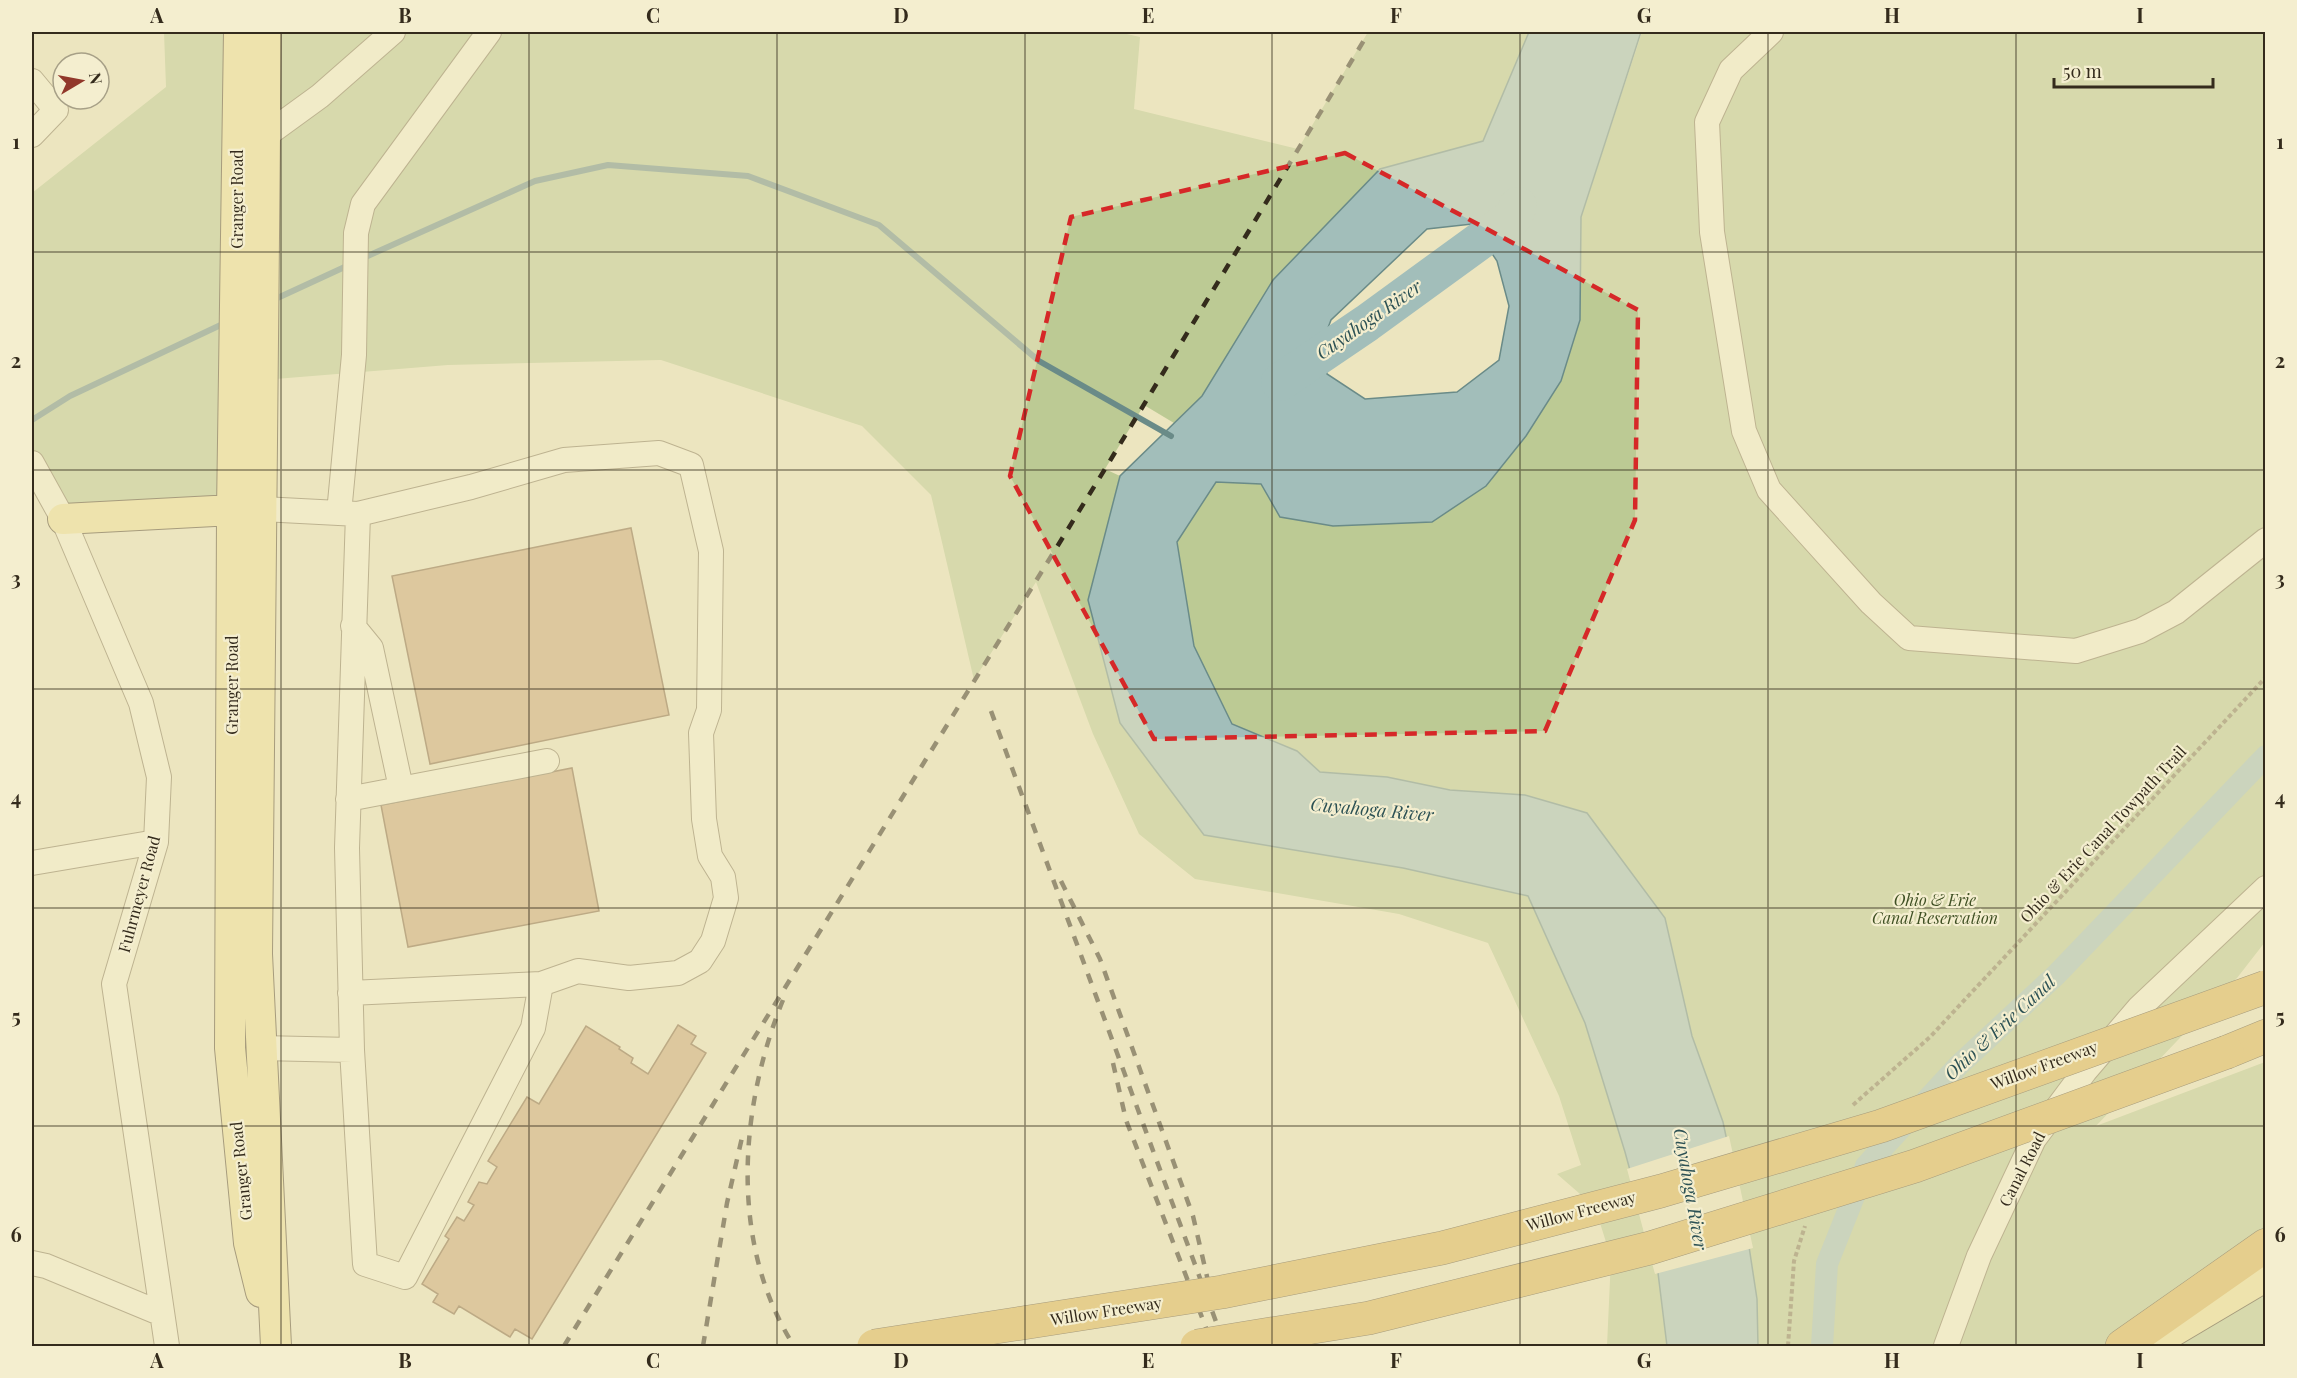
<svg xmlns="http://www.w3.org/2000/svg" width="2297" height="1378" viewBox="0 0 2297 1378" font-family="'Playfair Display',serif">
<style>
.green{fill:#bcca94}
.water{fill:#a2beba;stroke:#6a8b88;stroke-width:1.5;fill-rule:evenodd}
.pier{fill:#ece5bf}
.lines{fill:none;stroke-linecap:round;stroke-linejoin:round}
.stream{stroke:#6a8b88;stroke-width:6}
.canal{stroke:#a2beba;stroke-width:22}
.river{stroke:#a2beba;stroke-width:38}
.building{fill:#caa476;stroke:#83633f;stroke-width:1.5}
.minor-casing{stroke:#847658;stroke-width:26}
.major-casing{stroke:#52432d;stroke-width:32}
.highway-casing{stroke:#52432d;stroke-width:34}
.path{stroke:#847658;stroke-width:4;stroke-dasharray:4.5 3;stroke-linecap:butt}
.minor{stroke:#f7f1d2;stroke-width:24}
.major{stroke:#efe097;stroke-width:30}
.highway{stroke:#dbb151;stroke-width:33}
.rail{stroke:#342b1c;stroke-width:4.5;stroke-dasharray:10 10;stroke-linecap:butt}
.highway-bridge-casing{stroke:#52432d;stroke-width:34;stroke-linecap:butt}
.highway-bridge{stroke:#dbb151;stroke-width:33}
.marked{fill:none;stroke:#d62828;stroke-width:4.5;stroke-dasharray:12 8;stroke-linejoin:round}
.grid{fill:none;stroke:#342b1c;stroke-width:1.5;stroke-opacity:0.55}
.labels{text-anchor:middle;stroke-width:4.5;stroke-linejoin:round;paint-order:stroke}
.street-label{font-size:16px;fill:#342b1c;stroke:#f4eecf}
.park-label{font-size:16px;font-style:italic;fill:#3f5023;stroke:#f4eecf}
.water-label{font-size:18px;font-style:italic;fill:#2c5154;stroke:#f4eecf}
.neatline{fill:none;stroke:#342b1c;stroke-width:2}
.grid-label{font-size:20px;text-anchor:middle;font-weight:bold;fill:#342b1c}
</style>
<rect width="100%" height="100%" fill="#ece5bf"/>
<path class="green" d="M 164,32 L 1118,32 L 1140,37 L 1134,109 L 1298,149 L 1368,32 L 1529,32 L 1483,141 L 1380,170 L 1273,280 L 1202,396 L 1174,423 L 1144,405 L 1105,469 L 1120,476 L 1088,600 L 1120,723 L 1403,868 L 1528,896 L 1585,1023 L 1625,1152 L 1723,1122 L 1692,1036 L 1450,790 L 1387,777 L 1320,772 L 1297,751 L 1232,724 L 1194,647 L 1177,542 L 1216,482 L 1261,484 L 1280,517 L 1486,486 L 1526,436 L 1561,381 L 1580,320 L 1581,217 L 1642,32 L 2265,32 L 2265,942 L 2237,978 L 2096,1126 L 2265,1062 L 2265,1245 L 2122,1346 L 1750,1346 L 1658,1273 L 1667,1346 L 1607,1346 L 1611,1258 L 1595,1207 L 1557,1174 L 1581,1165 L 1559,1096 L 1488,943 L 1399,914 L 1195,879 L 1139,834 L 1093,734 L 1036,582 L 974,680 L 931,495 L 862,426 L 661,360 L 448,365 L 263,380 L 232,510 L 63,519 L 32,463 L 32,193 L 166,87 Z
M 2265,1276 L 2265,1346 L 2148,1346 Z"/>
<path class="water" d="M 1529,32 L 1641,32 L 1581,217 L 1580,320 L 1561,381 L 1526,436 L 1486,486 L 1432,522 L 1333,526 L 1280,517 L 1261,484 L 1216,482 L 1177,542 L 1194,646 L 1232,724 L 1297,751 L 1320,772 L 1387,777 L 1450,790 L 1525,795 L 1587,813 L 1665,918 L 1692,1036 L 1723,1122 L 1748,1240 L 1757,1299 L 1758,1346 L 1667,1346 L 1658,1273 L 1625,1152 L 1585,1023 L 1528,896 L 1403,868 L 1204,835 L 1120,723 L 1088,600 L 1120,476 L 1202,396 L 1273,280 L 1380,169 L 1483,141 ZM 1472,224 L 1497,261 L 1509,306 L 1499,360 L 1457,392 L 1365,399 L 1327,374 L 1321,346 L 1331,320 L 1427,229 Z"/>
<path class="pier" d="M 1729,1136 L 1753,1248 L 1655,1274 L 1627,1169 Z"/>
<g class="lines">
<path class="stream" d="M 361,259 L 535,181 L 608,165 L 748,176 L 879,225 L 1039,361 L 1171,436
M 271,301 L 349,265
M 32,420 L 70,396 L 227,322"/>
<path class="canal" d="M 1822,1346 L 1827,1264 L 1866,1166 L 1959,1065 L 2056,975 L 2266,756"/>
<path class="river" d="M 1280,382 L 1367,323 L 1514,216 L 1518,206"/>
</g>
<path class="building" d="M 631,528 L 669,715 L 430,764 L 392,576 Z
M 572,768 L 599,911 L 408,947 L 381,805 Z
M 678,1025 L 696,1036 L 691,1044 L 706,1053 L 532,1339 L 515,1329 L 510,1337 L 459,1306 L 454,1314 L 433,1302 L 438,1294 L 422,1284 L 449,1239 L 445,1236 L 457,1217 L 464,1221 L 474,1205 L 468,1202 L 479,1182 L 487,1184 L 497,1167 L 488,1161 L 527,1097 L 539,1104 L 586,1026 L 620,1047 L 619,1049 L 633,1058 L 631,1063 L 648,1074 Z"/>
<g class="lines">
<g class="minor-casing">
<path id="minor" d="M 1771,32 L 1731,70 L 1707,122 L 1712,232 L 1744,431 L 1769,490 L 1871,603 L 1909,638 L 2076,651 L 2140,631 L 2176,612 L 2266,540
M 32,81 L 56,110 L 32,135
M 252,137 L 265,136 L 320,96 L 393,32
M 32,463 L 63,519 L 141,703 L 159,777 L 156,842 L 114,984 L 167,1346
M 339,513 L 354,355 L 356,233 L 363,204 L 489,32
M 358,514 L 471,487 L 564,460 L 659,453 L 691,465 L 711,551 L 709,710 L 701,733 L 704,819 L 710,856 L 723,877 L 726,898 L 713,941 L 700,961 L 678,973 L 629,978 L 578,971 L 541,984
M 353,626 L 371,648 L 401,788
M 348,799 L 547,761
M 32,863 L 156,842
M 350,993 L 541,984 L 533,1028 L 405,1277 L 365,1264 L 352,1050
M 260,1048 L 352,1050 L 347,848 L 358,514 L 262,509
M 32,1263 L 46,1266 L 162,1314
M 1946,1346 L 1979,1256 L 2034,1139 L 2085,1071 L 2139,1008 L 2266,888"/>
</g>
<g class="major-casing">
<path id="major" d="M 239,32 L 232,510 L 230,1048 L 249,1243 L 261,1292
M 266,32 L 257,954 L 276,1346
M 63,519 L 252,509
M 2148,1346 L 2266,1276"/>
</g>
<g class="highway-casing">
<path id="highway" d="M 2227,1052 L 2266,1036
M 2122,1346 L 2266,1245"/>
</g>
<path class="path" d="M 1853,1105 L 1930,1037 L 2266,677
M 1788,1346 L 1794,1261 L 1805,1226"/>
<use href="#minor" class="minor"/>
<use href="#major" class="major"/>
<use href="#highway" class="highway"/>
<path class="rail" d="M 991,711 L 1225,1346
M 1061,881 L 1100,959 L 1193,1216 L 1209,1285
M 783,1000 C 739,1108 729,1244 794,1346
M 1113,1063 L 1126,1120 L 1213,1346
M 564,1346 L 1105,469 L 1369,32
M 703,1346 L 727,1203 L 743,1133"/>
<g class="highway-bridge-casing">
<path id="highway-bridge" d="M 874,1346 L 1222,1292 L 1442,1248 L 1661,1191 L 1881,1126 L 2266,987
M 1197,1346 L 1369,1318 L 1650,1248 L 1915,1166 L 2227,1052"/>
</g>
<use href="#highway-bridge" class="highway-bridge"/>
</g>
<path d="M0 0H2297V1378H0ZM 1345,153 L 1638,310 L 1635,520 L 1545,731 L 1154,739 L 1010,476 L 1071,217 Z" fill="#ece5bf" fill-opacity=".55" fill-rule="evenodd"/>
<path class="marked" d="M 1345,153 L 1638,310 L 1635,520 L 1545,731 L 1154,739 L 1010,476 L 1071,217 Z"/>
<path class="grid" d="M 281,32 L 281,1346M 529,32 L 529,1346M 777,32 L 777,1346M 1025,32 L 1025,1346M 1272,32 L 1272,1346M 1520,32 L 1520,1346M 1768,32 L 1768,1346M 2016,32 L 2016,1346M 32,252 L 2266,252M 32,470 L 2266,470M 32,689 L 2266,689M 32,908 L 2266,908M 32,1126 L 2266,1126"/>
<g class="labels">
<g class="street-label">
<text transform="translate(237 199) rotate(-90)" y="6">Granger Road</text>
<text transform="translate(232 685) rotate(-90)" y="6">Granger Road</text>
<text transform="translate(2103 834) rotate(-47)" y="6">Ohio &amp; Erie Canal Towpath Trail</text>
<text transform="translate(139 894) rotate(-75)" y="6">Fuhrmeyer Road</text>
<text transform="translate(2044 1065) rotate(-20)" y="6">Willow Freeway</text>
<text transform="translate(2022 1169) rotate(-63)" y="6">Canal Road</text>
<text transform="translate(241 1171) rotate(-96)" y="6">Granger Road</text>
<text transform="translate(1581 1211) rotate(-15)" y="6">Willow Freeway</text>
<text transform="translate(1106 1311) rotate(-9)" y="6">Willow Freeway</text>
</g>
<g class="park-label">
<text x="1935" y="906">Ohio &amp; Erie<tspan x="1935" dy="18">Canal Reservation</tspan></text>
</g>
<g class="water-label">
<text transform="translate(1369 320) rotate(-35)" y="6">Cuyahoga River</text>
<text transform="translate(1372 810) rotate(5)" y="6">Cuyahoga River</text>
<text transform="translate(2000 1028) rotate(-43)" y="6">Ohio &amp; Erie Canal</text>
<text transform="translate(1690 1189) rotate(80)" y="6">Cuyahoga River</text>
</g>
</g>
<rect width="2297" height="1378" fill="none" stroke="#f4eecf" stroke-width="66"/>
<g transform="translate(81 81) rotate(80)"><circle r="28" fill="#f4eecf" stroke="#a7a087" stroke-width="1.5"/>
<path d="M0-4.5L10 22L0 15L-10 22Z" fill="#91372a"/>
<text y="-9" font-size="16" font-weight="bold" text-anchor="middle" fill="#342b1c">N</text>
</g>
<path d="M2054 78v9h159v-9" fill="none" stroke="#342b1c" stroke-width="3"/>
<text x="2063" y="78" font-size="18" fill="#342b1c" stroke="#f4eecf" stroke-width="4.5" paint-order="stroke">50 m</text>
<rect x="33" y="33" width="2231" height="1312" class="neatline"/>
<g class="grid-label">
<text x="157" y="23">A</text>
<text x="405" y="23">B</text>
<text x="653" y="23">C</text>
<text x="901" y="23">D</text>
<text x="1148" y="23">E</text>
<text x="1396" y="23">F</text>
<text x="1644" y="23">G</text>
<text x="1892" y="23">H</text>
<text x="2140" y="23">I</text>
<text x="16" y="149">1</text>
<text x="2280" y="149">1</text>
<text x="16" y="368">2</text>
<text x="2280" y="368">2</text>
<text x="16" y="586">3</text>
<text x="2280" y="586">3</text>
<text x="16" y="805">4</text>
<text x="2280" y="805">4</text>
<text x="16" y="1024">5</text>
<text x="2280" y="1024">5</text>
<text x="16" y="1242">6</text>
<text x="2280" y="1242">6</text>
<text x="157" y="1368">A</text>
<text x="405" y="1368">B</text>
<text x="653" y="1368">C</text>
<text x="901" y="1368">D</text>
<text x="1148" y="1368">E</text>
<text x="1396" y="1368">F</text>
<text x="1644" y="1368">G</text>
<text x="1892" y="1368">H</text>
<text x="2140" y="1368">I</text>
</g>
</svg>
